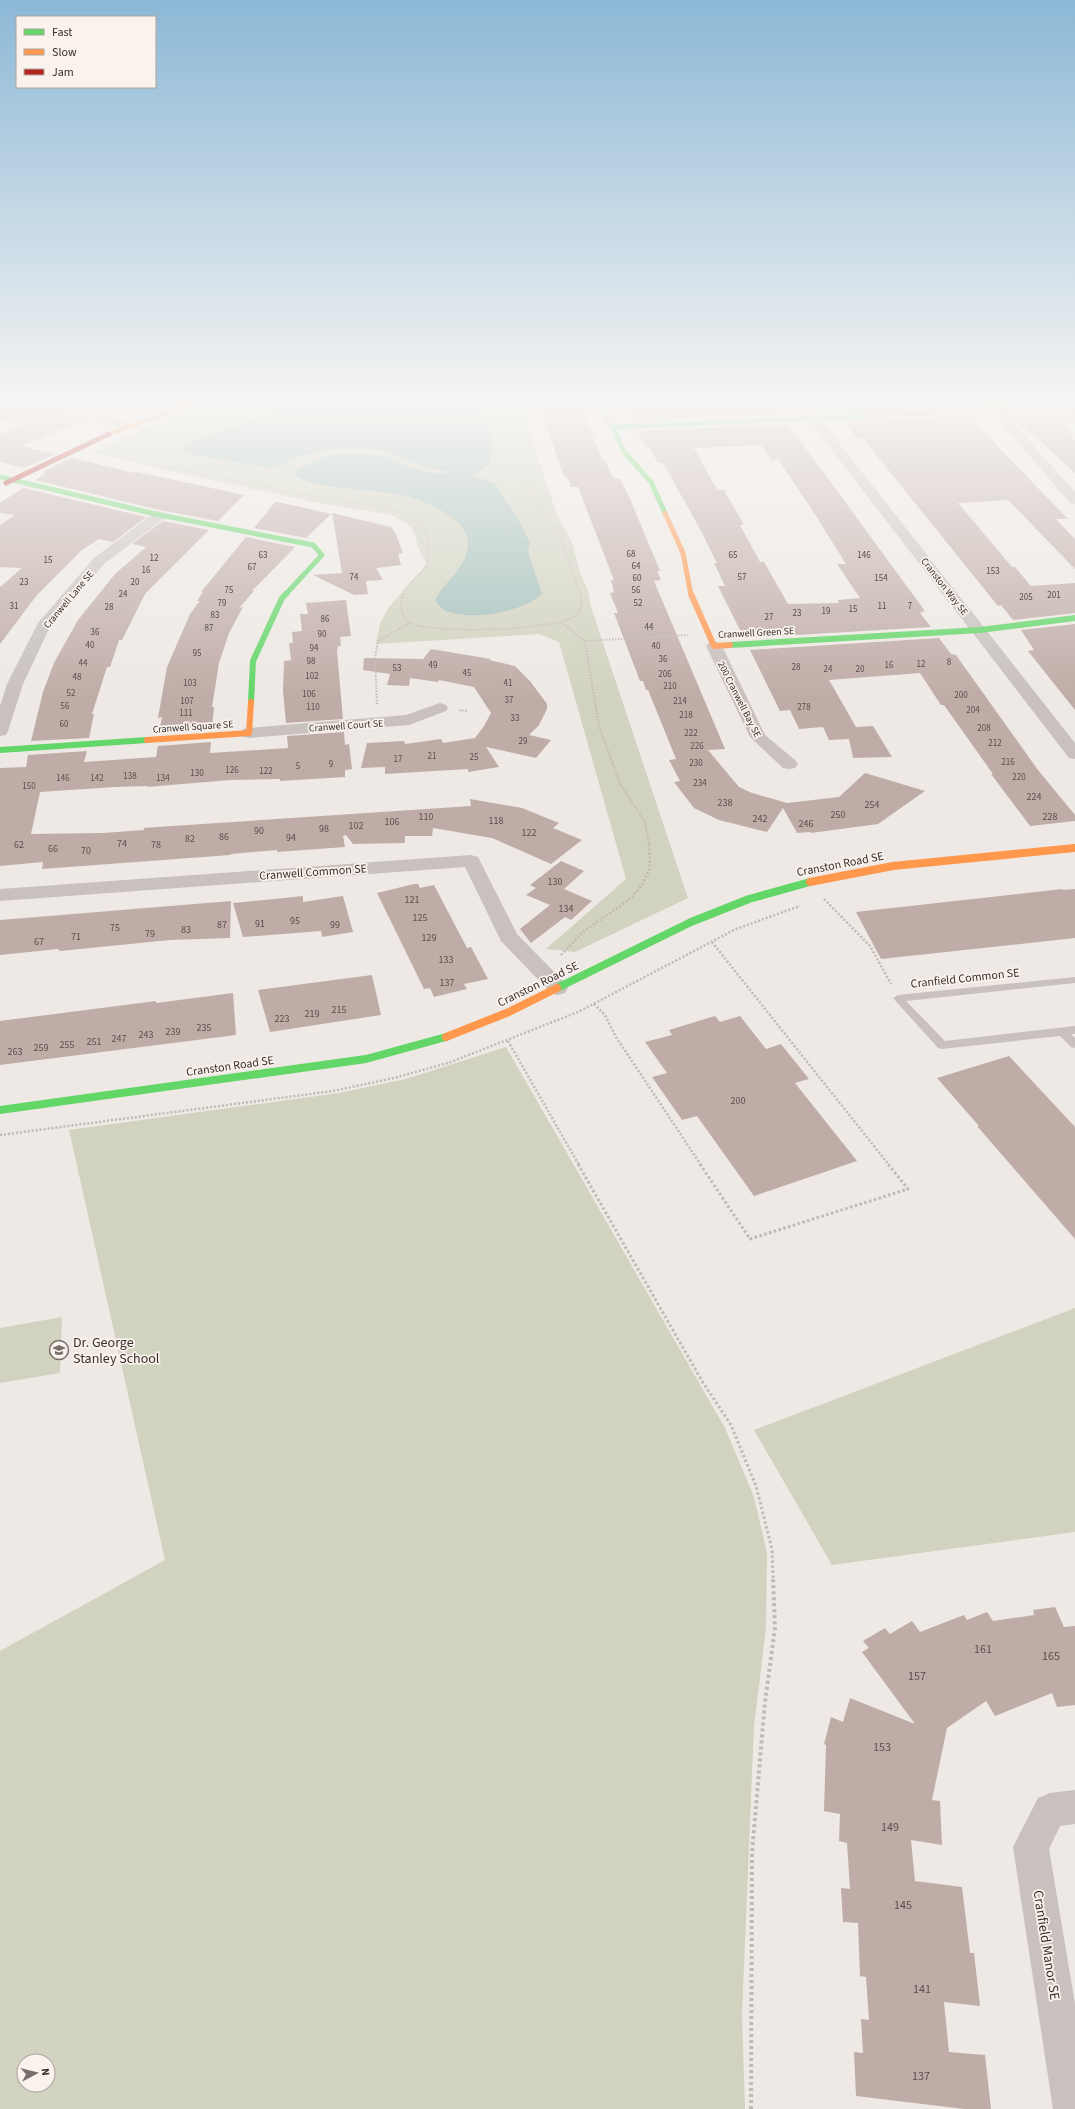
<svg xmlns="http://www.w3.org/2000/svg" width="1075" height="2109" viewBox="0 0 1075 2109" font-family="'Source Sans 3',sans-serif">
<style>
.green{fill:#d1d2bf;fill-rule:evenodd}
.water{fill:#a2bfbb}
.building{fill:#c0aca7;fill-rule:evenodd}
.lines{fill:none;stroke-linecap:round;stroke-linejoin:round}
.path-far4{stroke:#c0b9b6;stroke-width:1.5;stroke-dasharray:1 1;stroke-linecap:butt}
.path-far3{stroke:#c0b9b6;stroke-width:2;stroke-dasharray:1.5 1.5;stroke-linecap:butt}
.path-far2{stroke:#c0b9b6;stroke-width:2.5;stroke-dasharray:2 2;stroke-linecap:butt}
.path-far1{stroke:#c0b9b6;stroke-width:3;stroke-dasharray:2.5 2.5;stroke-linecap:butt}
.path{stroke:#c0b9b6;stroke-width:4;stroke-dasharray:3 3;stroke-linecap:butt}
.lane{fill:#c8c1bd;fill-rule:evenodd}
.street{fill:#c8c1bd;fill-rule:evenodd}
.fast-far2{stroke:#63d668;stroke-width:5}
.fast-far1{stroke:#63d668;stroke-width:6}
.fast{stroke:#63d668;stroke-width:8}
.slow-far2{stroke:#ff974d;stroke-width:5}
.slow-far1{stroke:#ff974d;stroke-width:6}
.slow{stroke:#ff974d;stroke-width:8}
.jam{stroke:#b3261e;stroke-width:5}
.labels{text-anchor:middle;stroke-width:3.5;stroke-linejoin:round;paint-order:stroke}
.far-number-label{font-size:9px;fill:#5a4e4a}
.far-street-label{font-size:10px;fill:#382e2b;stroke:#f9f2ed}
.number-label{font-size:10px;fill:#5a4e4a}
.street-label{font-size:12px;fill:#382e2b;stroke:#f9f2ed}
.near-number-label{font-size:12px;fill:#5a4e4a}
.near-poi-label{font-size:14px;fill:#382e2b;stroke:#f9f2ed;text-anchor:start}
.near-street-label{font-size:14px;fill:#382e2b;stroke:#f9f2ed}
</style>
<rect width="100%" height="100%" fill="#eee9e4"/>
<path class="green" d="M 222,401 L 518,401 L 559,520 C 573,538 574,551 580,572 C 585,587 589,586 590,604 L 688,898 L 575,952 L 546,949 L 626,879 L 559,642 L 539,634 L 376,644 L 380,623 L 389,607 L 427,564 L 420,552 L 412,527 L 392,515 L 318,503 L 165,470 L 91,452 L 189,411 Z
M 506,1047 L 725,1428 L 754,1497 L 767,1553 L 766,1627 L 754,1727 L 742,2015 L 745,2109 L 0,2109 L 0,1651 L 165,1560 L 69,1130 L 339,1093 L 406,1079 ZM 24,2061 L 48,2061 L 48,2085 L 24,2085 Z
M 1075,1308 L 1075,1532 L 832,1565 L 754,1430 Z
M 62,1317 L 60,1373 L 0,1383 L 0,1328 Z"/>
<path class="water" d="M 309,401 L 472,401 C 484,413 499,446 489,463 C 485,469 477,472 471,475 L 494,483 L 519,520 L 530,543 L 528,552 L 542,594 C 523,612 469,622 444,610 C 441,608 438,604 435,601 C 444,581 466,570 468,544 C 470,519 422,499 401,495 C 373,489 319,490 296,476 L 296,469 L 325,456 L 352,453 L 384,456 L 397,460 L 403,466 L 432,473 L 446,474 L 448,472 L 416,464 L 398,456 L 374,449 L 339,448 L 321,451 L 305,455 L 273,468 L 196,456 L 183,450 L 186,445 L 196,440 L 234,428 L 282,408 Z"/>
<path class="building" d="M 0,401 L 35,401 L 38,404 L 87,419 L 22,446 L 55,454 L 24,468 L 0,462 L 0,435 L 22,426 L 0,419 Z
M 57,401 L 129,401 L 100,413 Z
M 537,401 L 578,401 L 603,461 L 605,461 L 614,479 L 620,479 L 630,499 L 660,571 L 657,571 L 661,580 L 654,581 L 725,749 L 708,750 L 739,787 L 752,793 L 787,803 L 839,797 L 865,773 L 925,791 L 878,824 L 811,833 L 810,832 L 797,833 L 783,808 L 767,832 L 719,820 L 694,808 L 674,782 L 680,781 L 669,760 L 676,759 L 648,690 L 646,690 L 643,681 L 640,681 L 614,613 L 618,613 L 610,593 L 614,592 L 611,580 L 614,580 L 578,487 L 571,487 L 568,478 L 564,476 Z
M 622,401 L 772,401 L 782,415 L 633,422 Z
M 829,401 L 995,401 L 990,406 L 838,412 Z
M 996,401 L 1075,401 L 1075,408 L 1002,406 Z
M 981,415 L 974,422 L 1068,519 L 1056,519 L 1075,539 L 1075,569 L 1008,500 L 958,503 L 1012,567 L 1015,567 L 1031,586 L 1075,583 L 1075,613 L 1013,620 L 1001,605 L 998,606 L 898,482 L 864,440 L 857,438 L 845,421 Z
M 1012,415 L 1075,417 L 1075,423 L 1065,422 L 1075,441 L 1075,473 Z
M 788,424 L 925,611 L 920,613 L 931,627 L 744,638 L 718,586 L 725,586 L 714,563 L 717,563 L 700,529 L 663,463 L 658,463 L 649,447 L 645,447 L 637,431 ZM 762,445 L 771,460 L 778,459 L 811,508 L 846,564 L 837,564 L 860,598 L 838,600 L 839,603 L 788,604 L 764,562 L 760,562 L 740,525 L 744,525 L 724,490 L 717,490 L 694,448 Z
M 72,458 L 135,473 L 137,472 L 244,495 L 218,521 L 160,510 L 35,480 L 46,473 L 42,472 Z
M 23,488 L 146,517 L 113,542 L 99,539 L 82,550 L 37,595 L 0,644 L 0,587 L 22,568 L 0,567 L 0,525 L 15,515 L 0,513 L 0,503 Z
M 275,502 L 292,505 L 331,514 L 306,538 L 254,528 Z
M 332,513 L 391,527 L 395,532 L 403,553 L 398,554 L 401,565 L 376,568 L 383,580 L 366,581 L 368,594 L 354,595 L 313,575 L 342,573 Z
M 163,521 L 209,530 L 145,594 L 122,640 L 119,640 L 110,667 L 107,667 L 92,714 L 94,714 L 89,738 L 31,741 L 43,692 L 54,663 L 78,620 L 115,574 L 146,547 L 132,544 Z
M 246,537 L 295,547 L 252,591 L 254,591 L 239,608 L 243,607 L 229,633 L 219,663 L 212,707 L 214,707 L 212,729 L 159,733 L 162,717 L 158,718 L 167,667 L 190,614 L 200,601 L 197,601 L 203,592 L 201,592 Z
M 346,600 L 351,636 L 340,637 L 341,646 L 338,646 L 337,651 L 343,719 L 286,723 L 283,691 L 284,661 L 291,660 L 289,643 L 293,643 L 292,632 L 302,631 L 300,614 L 308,614 L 306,603 Z
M 1075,624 L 1075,710 L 1028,651 L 1034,650 L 1021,630 Z
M 939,638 L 951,654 L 956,655 L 1038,770 L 1075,815 L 1075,821 L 1030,826 L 991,774 L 993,774 L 944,705 L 941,705 L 920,673 L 829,680 L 856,727 L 873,726 L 892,757 L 853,758 L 849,739 L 829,740 L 823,727 L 799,729 L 790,710 L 780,711 L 750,650 Z
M 431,649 L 491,659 L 489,660 L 515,666 L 530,681 L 547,704 L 547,709 L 539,725 L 529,735 L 551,740 L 536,758 L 486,747 L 499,767 L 468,772 L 468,769 L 385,774 L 385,767 L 361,768 L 367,743 L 404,741 L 405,744 L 441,739 L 443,743 L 475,738 L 484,726 L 491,713 L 474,687 L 439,680 L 438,682 L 410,678 L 409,686 L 387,685 L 390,674 L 363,670 L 364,658 L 423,659 Z
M 344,732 L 345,745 L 349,744 L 352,769 L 345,770 L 345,777 L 280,781 L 280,779 L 230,780 L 147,787 L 148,786 L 115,787 L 40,792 L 31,834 L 103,833 L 144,830 L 144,828 L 157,827 L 471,806 L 470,799 L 522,808 L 559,823 L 553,828 L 582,840 L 551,864 L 492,838 L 433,828 L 432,836 L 405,836 L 405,843 L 353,844 L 346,835 L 343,836 L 345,847 L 277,852 L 277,850 L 231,854 L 230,855 L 42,869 L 43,862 L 0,866 L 0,768 L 26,767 L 28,755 L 87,751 L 84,762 L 156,757 L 158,746 L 211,742 L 210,753 L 288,748 L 287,736 Z
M 561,861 L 584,871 L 564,889 L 592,901 L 571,920 L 565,917 L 531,943 L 520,929 L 550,905 L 526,895 L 536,888 L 530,885 Z
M 414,884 L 418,884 L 420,888 L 434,885 L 467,948 L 471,947 L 488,979 L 464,984 L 467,989 L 434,997 L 430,988 L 424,989 L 377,893 Z
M 1062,889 L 1063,890 L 1075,889 L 1075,938 L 881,959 L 856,912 Z
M 303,896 L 303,902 L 343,896 L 353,932 L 322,937 L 321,931 L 243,937 L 233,903 Z
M 231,901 L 230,938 L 170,940 L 60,951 L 58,949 L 0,955 L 0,920 Z
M 372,975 L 381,1015 L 270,1032 L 258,990 Z
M 233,993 L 236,1035 L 0,1065 L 0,1021 L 156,1001 L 156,1003 Z
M 715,1016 L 720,1022 L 740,1016 L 766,1049 L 781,1044 L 809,1079 L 795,1083 L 857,1161 L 754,1196 L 697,1116 L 682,1120 L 652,1077 L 667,1073 L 645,1042 L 672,1035 L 669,1030 Z
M 1009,1056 L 1075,1127 L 1075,1239 L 977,1126 L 979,1126 L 937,1078 Z
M 1055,1607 L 1064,1627 L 1075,1626 L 1075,1705 L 1057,1707 L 1052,1693 L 995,1716 L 986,1701 L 947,1728 L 932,1800 L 940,1801 L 942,1845 L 911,1840 L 915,1881 L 962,1887 L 970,1953 L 974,1953 L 980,2006 L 944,2002 L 949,2052 L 985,2055 L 991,2109 L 964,2109 L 856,2096 L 854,2052 L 863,2053 L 861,2019 L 869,2020 L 866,1977 L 860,1976 L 858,1923 L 843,1922 L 841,1888 L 850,1889 L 847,1843 L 839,1841 L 840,1814 L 824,1811 L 826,1745 L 824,1744 L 831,1717 L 843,1722 L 850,1698 L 915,1724 L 862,1652 L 869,1648 L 863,1641 L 885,1628 L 890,1634 L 912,1621 L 920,1632 L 964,1615 L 967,1620 L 987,1612 L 993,1621 L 1034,1615 L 1033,1610 Z"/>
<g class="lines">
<path class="path-far4" d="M 499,401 C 506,413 519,425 521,439 C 522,450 516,459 519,470 L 560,538 L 581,595
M 136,441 L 132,454 L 146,462 L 304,495 L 383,507 L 406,515 L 423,528 L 427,539 L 428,561 L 424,569 L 403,591 L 403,595"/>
<path class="path-far3" d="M 403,594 C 401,604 399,614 409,622 C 426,635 563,631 577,614 C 582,609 581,601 581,594
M 562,623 L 585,641 L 599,726 L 620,784 L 645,822 L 649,844
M 585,641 L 688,635
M 377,704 L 375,658 L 378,641 L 410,623
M 459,710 L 468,711"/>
<path class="path-far2" d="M 824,899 L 870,946 L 891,984
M 712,942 L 889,1165
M 561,955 L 584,931 L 629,900 L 642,885 L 650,868 L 649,843
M 594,1004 L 605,1015 L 616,1037 L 701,1165
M 508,1041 L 579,1165
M 0,1135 L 333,1091 L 394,1078 L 451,1062 L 578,1012 L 736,929 L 800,906"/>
<path class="path-far1" d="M 578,1164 L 702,1381 L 731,1425 L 756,1486 L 772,1549 L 773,1578
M 700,1164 L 750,1239 L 908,1189 L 888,1164"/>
<path class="path" d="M 751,2109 L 752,1853 L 765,1702 L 775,1628 L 773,1577"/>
<path class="lane" d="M 1075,977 L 1075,983 L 906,1001 L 945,1041 L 1075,1026 L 1075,1034 L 1071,1034 L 1075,1038 L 1075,1048 L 1071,1047 L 1060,1036 L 942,1049 L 938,1048 L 893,998 L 898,995 Z"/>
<path class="street" d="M 36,401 L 53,401 L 131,424 L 133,426 L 127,429 L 123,428 L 38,403 Z
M 598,401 L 609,401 L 619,427 L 617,429 L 613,430 L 607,427 Z
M 794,401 L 805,401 L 817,415 L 1075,743 L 1075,759 L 1069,758 Z
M 996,407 L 1000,408 L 1075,492 L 1075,504 L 1070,503 L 992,412 L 990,410 Z
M 160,511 L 167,515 L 165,518 L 104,564 L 50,627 L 23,684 L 8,731 L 6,735 L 0,736 L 0,706 L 7,684 L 38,623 L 94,558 L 155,512 Z
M 714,641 L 719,643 L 722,646 L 765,735 L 795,760 L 798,764 L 795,768 L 789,769 L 783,768 L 750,737 L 706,646 L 709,643 Z
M 440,703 L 446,705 L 448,708 L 446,711 L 409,725 L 249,738 L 243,737 L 241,733 L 243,729 L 249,728 L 406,715 Z
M 471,855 L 478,857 L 480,861 L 517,934 L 565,983 L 568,988 L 565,993 L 558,995 L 551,993 L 501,941 L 465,867 L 0,901 L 0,889 Z
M 1075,1790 L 1075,1824 L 1060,1826 L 1049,1849 L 1075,2004 L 1075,2109 L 1053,2109 L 1013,1847 L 1038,1798 L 1050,1793 Z"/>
<path class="fast-far2" d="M 0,477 L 160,515 L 313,545 L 322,555 L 285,595
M 665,513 L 651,482 L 624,452 L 613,427 L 869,416"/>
<path class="fast-far1" d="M 730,645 L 980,630 L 1075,618
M 251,702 L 253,661 L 282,598 L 286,594
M 0,750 L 147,740"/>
<path class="fast" d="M 557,988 L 691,922 L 749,899 L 810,882
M 0,1110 L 366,1059 L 446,1037"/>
<path class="slow-far2" d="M 869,416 L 996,410 L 1075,413
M 109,434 L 198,401
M 665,513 L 683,553 L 691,595"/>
<path class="slow-far1" d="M 691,594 L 714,646 L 730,645
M 147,740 L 249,733 L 251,702"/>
<path class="slow" d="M 810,882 L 893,866 L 1075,848
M 446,1037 L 509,1012 L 557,988"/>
<path class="jam" d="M 6,483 L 109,434"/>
</g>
<linearGradient id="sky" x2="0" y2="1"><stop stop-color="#8cb8d6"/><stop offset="0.58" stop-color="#f7f5f3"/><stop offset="1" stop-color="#f7f5f3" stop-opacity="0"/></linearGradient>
<rect width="1075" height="696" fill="url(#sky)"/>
<defs>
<g id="school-ring" transform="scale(1)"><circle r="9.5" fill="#f9f2ed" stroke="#786f6c" stroke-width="1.5"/><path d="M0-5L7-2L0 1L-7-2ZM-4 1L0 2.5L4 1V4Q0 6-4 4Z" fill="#786f6c"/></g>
</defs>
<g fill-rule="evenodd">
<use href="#school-ring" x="59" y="1350"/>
</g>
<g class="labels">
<g class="far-number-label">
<text x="631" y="557">68</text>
<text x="263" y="558">63</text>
<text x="733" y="558">65</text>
<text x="864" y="558">146</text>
<text x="154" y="561">12</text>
<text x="48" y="563">15</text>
<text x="636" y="569">64</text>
<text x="252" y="570">67</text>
<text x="146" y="573">16</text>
<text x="993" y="574">153</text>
<text x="354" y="580">74</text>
<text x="742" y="580">57</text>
<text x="637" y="581">60</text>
<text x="881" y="581">154</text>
<text x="24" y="585">23</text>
<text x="135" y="585">20</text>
<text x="229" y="593">75</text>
<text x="636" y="593">56</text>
<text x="123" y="597">24</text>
<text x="1054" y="598">201</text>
<text x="1026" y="600">205</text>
<text x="222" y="606">79</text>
<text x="638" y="606">52</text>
<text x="14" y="609">31</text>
<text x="882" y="609">11</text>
<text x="910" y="609">7</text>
<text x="109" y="610">28</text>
<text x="853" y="612">15</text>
<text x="826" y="614">19</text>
<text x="797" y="616">23</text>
<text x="215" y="618">83</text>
<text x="769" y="620">27</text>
<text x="325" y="622">86</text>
<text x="649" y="630">44</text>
<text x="209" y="631">87</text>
<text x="95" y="635">36</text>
<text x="322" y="637">90</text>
<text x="90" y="648">40</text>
<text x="656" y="649">40</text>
<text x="314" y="651">94</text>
<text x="197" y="656">95</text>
<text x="663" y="662">36</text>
<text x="311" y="664">98</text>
<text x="949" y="665">8</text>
<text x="83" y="666">44</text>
<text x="921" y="667">12</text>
<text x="433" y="668">49</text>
<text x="889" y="668">16</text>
<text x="796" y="670">28</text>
<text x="397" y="671">53</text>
<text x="828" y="672">24</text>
<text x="860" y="672">20</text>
<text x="467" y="676">45</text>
<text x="665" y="677">206</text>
<text x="312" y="679">102</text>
<text x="77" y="680">48</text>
<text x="190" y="686">103</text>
<text x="508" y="686">41</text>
<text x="670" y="689">210</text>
<text x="71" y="696">52</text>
<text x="309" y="697">106</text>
<text x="961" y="698">200</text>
<text x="509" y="703">37</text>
<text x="187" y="704">107</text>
<text x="680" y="704">214</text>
<text x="65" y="709">56</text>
<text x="313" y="710">110</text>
<text x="804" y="710">278</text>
<text x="973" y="713">204</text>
<text x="186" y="716">111</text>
<text x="686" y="718">218</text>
<text x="515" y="721">33</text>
<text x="64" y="727">60</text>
<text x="984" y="731">208</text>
<text x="691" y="736">222</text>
<text x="523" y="744">29</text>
<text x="995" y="746">212</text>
<text x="697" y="749">226</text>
<text x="432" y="759">21</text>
<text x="474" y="760">25</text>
<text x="398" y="762">17</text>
<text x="1008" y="765">216</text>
<text x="696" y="766">230</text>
<text x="331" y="767">9</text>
<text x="298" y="769">5</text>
<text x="232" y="773">126</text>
<text x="266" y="774">122</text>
<text x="197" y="776">130</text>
<text x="130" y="779">138</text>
<text x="1019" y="780">220</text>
<text x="63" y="781">146</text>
<text x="97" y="781">142</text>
<text x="163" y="781">134</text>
<text x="700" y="786">234</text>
<text x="29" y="789">150</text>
</g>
<g class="far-street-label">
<text transform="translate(945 586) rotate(52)" y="4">Cranston Way SE</text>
<text transform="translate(68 599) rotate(-50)" y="4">Cranwell Lane SE</text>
<text transform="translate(756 632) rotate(-3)" y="4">Cranwell Green SE</text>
<text transform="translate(740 699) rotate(63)" y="4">200 Cranwell Bay SE</text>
<text transform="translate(346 725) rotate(-4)" y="4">Cranwell Court SE</text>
<text transform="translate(193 726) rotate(-4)" y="4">Cranwell Square SE</text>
</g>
<g class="number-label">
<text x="1034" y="800">224</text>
<text x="725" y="806">238</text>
<text x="872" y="808">254</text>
<text x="838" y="818">250</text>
<text x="426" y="820">110</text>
<text x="1050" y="820">228</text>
<text x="760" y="822">242</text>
<text x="496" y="824">118</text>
<text x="392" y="825">106</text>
<text x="806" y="827">246</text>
<text x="356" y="829">102</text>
<text x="324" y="832">98</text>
<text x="259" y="834">90</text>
<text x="529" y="836">122</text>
<text x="224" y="840">86</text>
<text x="291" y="841">94</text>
<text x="190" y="842">82</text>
<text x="122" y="847">74</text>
<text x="19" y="848">62</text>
<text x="156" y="848">78</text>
<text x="53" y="852">66</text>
<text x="86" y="854">70</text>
<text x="555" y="885">130</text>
<text x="412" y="903">121</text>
<text x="566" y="912">134</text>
<text x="420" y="921">125</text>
<text x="295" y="924">95</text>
<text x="260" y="927">91</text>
<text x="222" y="928">87</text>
<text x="335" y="928">99</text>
<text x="115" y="931">75</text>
<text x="186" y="933">83</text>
<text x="150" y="937">79</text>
<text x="76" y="940">71</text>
<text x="429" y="941">129</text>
<text x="39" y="945">67</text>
<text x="446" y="963">133</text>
<text x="447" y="986">137</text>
<text x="339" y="1013">215</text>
<text x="312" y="1017">219</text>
<text x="282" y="1022">223</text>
<text x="204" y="1031">235</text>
<text x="173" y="1035">239</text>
<text x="146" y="1038">243</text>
<text x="119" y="1042">247</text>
<text x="94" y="1045">251</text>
<text x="67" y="1048">255</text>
<text x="41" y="1051">259</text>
<text x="15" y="1055">263</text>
<text x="738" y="1104">200</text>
</g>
<g class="street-label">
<text transform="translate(840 864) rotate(-11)" y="4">Cranston Road SE</text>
<text transform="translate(313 872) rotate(-4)" y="4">Cranwell Common SE</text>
<text transform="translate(965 978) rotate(-6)" y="4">Cranfield Common SE</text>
<text transform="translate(538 984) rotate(-26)" y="4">Cranston Road SE</text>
<text transform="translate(230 1066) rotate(-8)" y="4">Cranston Road SE</text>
</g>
<g class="near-number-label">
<text x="983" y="1653">161</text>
<text x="1051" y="1660">165</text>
<text x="917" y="1680">157</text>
<text x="882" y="1751">153</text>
<text x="890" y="1831">149</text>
<text x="903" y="1909">145</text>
<text x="922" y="1993">141</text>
<text x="921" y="2080">137</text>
</g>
<g class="near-poi-label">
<text x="73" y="1347">Dr. George<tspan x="73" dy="16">Stanley School</tspan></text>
</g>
<g class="near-street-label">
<text transform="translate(1047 1945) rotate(81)" y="5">Cranfield Manor SE</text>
</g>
</g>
<rect x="16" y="16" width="140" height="72" fill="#f9f2ed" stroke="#aca49f"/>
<rect x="24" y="29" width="20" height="6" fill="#63d668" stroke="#aca49f"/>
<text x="52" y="36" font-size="12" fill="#382e2b">Fast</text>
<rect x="24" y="49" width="20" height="6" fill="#ff974d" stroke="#aca49f"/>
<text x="52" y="56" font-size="12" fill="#382e2b">Slow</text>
<rect x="24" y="69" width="20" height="6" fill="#b3261e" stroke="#aca49f"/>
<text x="52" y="76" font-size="12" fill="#382e2b">Jam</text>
<g transform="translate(36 2073) rotate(83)"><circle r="19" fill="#f9f2ed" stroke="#aca49f"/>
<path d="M0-3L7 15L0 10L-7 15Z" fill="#786f6c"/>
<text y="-6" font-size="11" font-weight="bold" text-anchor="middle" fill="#382e2b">N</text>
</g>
</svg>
